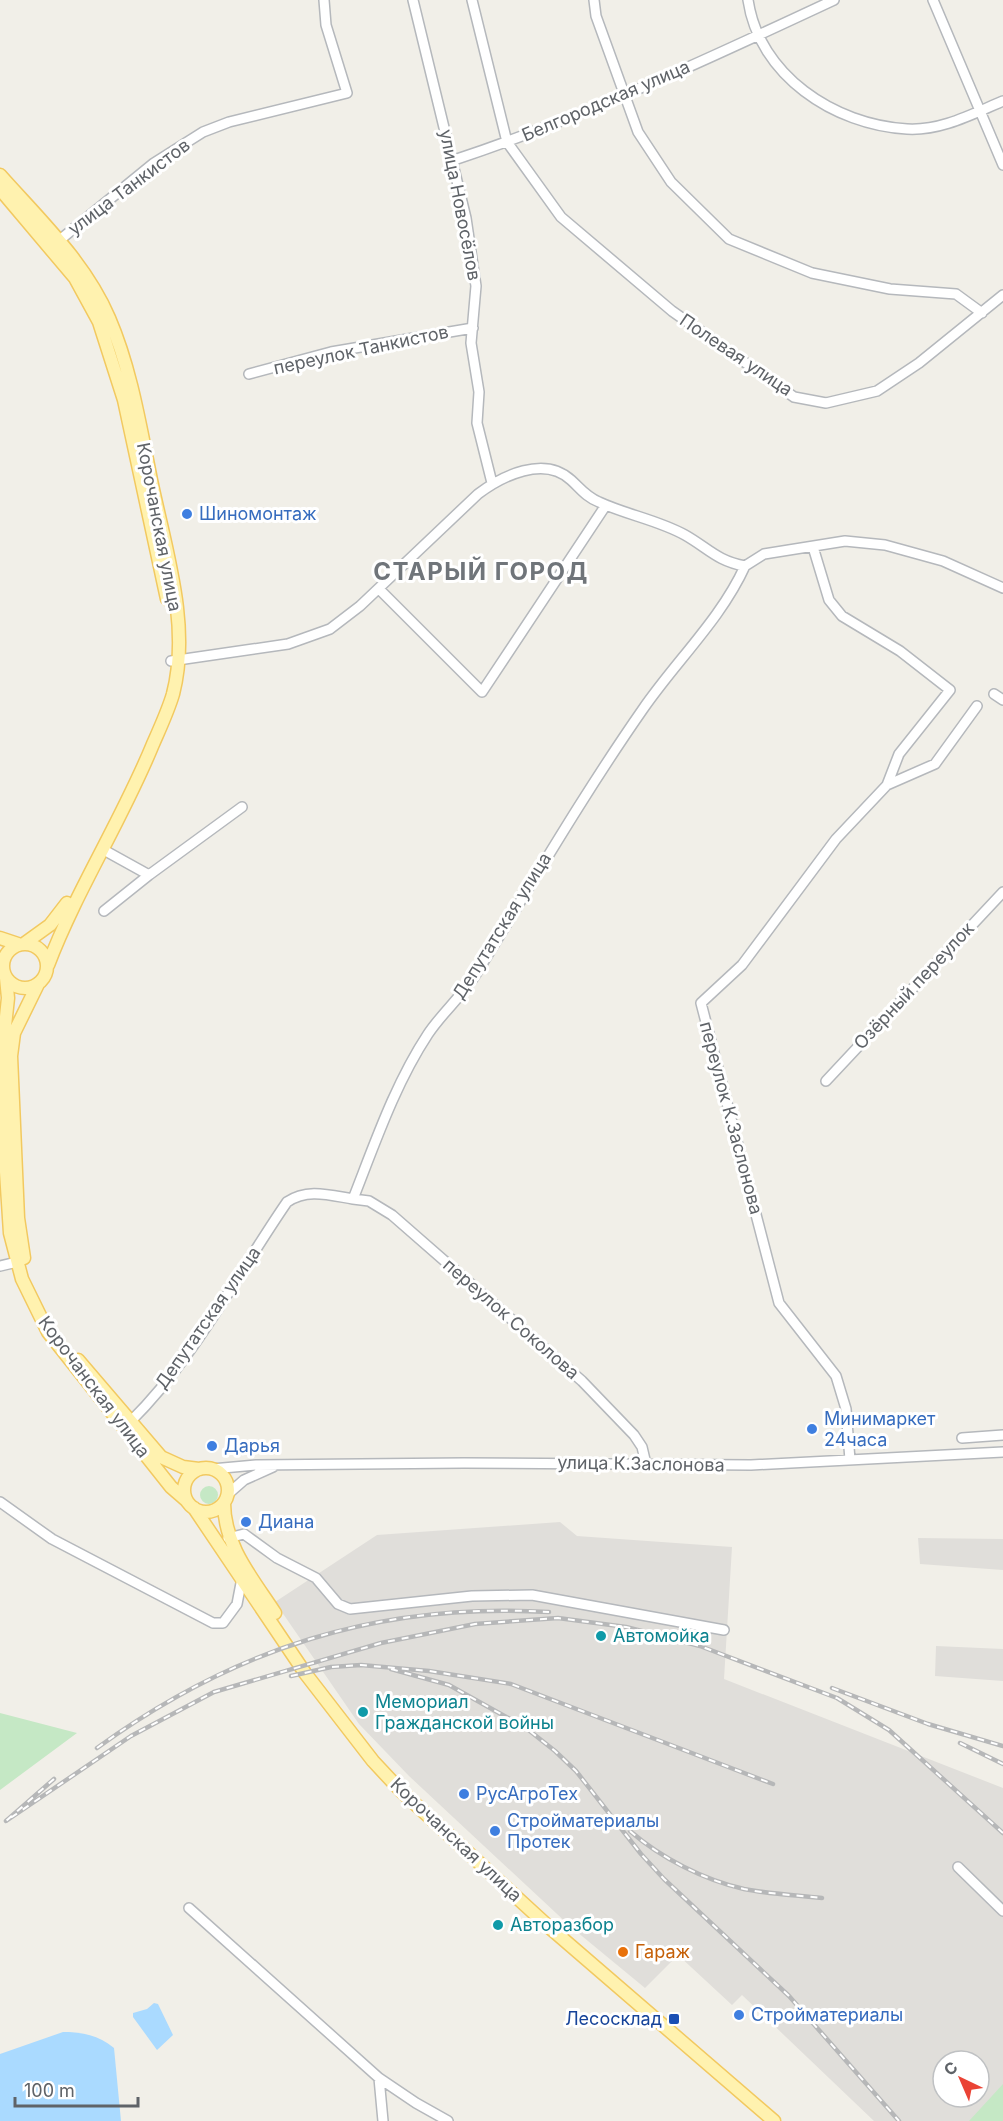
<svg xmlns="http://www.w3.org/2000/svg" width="1003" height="2121" viewBox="0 0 1003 2121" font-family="Inter,sans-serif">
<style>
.industrial{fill:#e0deda;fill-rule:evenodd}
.green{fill:#c5e8c5}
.water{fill:#aadaff}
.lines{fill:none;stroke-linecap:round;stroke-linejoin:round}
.minor-casing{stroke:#b5b8bc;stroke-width:12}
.major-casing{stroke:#f2c960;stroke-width:15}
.minor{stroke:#fff;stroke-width:9}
.major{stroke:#fff2af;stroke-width:12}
.rail-casing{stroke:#b6b7b8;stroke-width:4.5}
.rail{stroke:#fff;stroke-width:2;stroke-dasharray:7;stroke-linecap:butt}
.shop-dot{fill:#3f7fe0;stroke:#fff;stroke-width:2}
.culture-dot{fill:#0f9aa8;stroke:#fff;stroke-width:2}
.food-dot{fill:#e8710a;stroke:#fff;stroke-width:2}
.transit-dot{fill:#1a4fb4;stroke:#fff;stroke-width:2}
.labels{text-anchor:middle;stroke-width:6;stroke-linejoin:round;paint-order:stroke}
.street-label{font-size:18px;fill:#5f6368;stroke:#fff}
.shop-label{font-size:18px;fill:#366cbe;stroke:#fff;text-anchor:start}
.culture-label{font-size:18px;fill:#0d838f;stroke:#fff;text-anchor:start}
.food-label{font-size:18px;fill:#c56008;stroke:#fff;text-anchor:start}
.transit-label{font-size:18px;fill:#164399;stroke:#fff;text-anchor:end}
.district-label{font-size:24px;font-weight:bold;letter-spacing:1.5px;fill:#70757a;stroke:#fff}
</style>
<rect width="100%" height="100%" fill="#f1efe8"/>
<path class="industrial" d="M 560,1522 L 577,1536 L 732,1547 L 724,1679 L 1003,1788 L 1003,2121 L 874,2121 L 742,1995 L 732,2005 L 678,1955 L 645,1988 L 571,1927 L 409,1776 L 359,1724 L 275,1602 L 377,1535 ZM 943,2061 L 979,2061 L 979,2097 L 943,2097 Z
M 918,1538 L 1003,1539 L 1003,1570 L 920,1564 Z
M 936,1646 L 1003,1649 L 1003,1681 L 935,1676 Z"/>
<path class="green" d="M200 1495a9 9 0 1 1 18 0a9 9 0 1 1-18 0Z
M 0,1713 L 77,1733 L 0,1790 Z
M 1003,2084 L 1003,2121 L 969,2121 Z"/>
<path class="water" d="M 154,2003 L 158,2004 L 173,2035 L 157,2050 L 133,2017 L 133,2013 L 147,2009 Z
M 63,2032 C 83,2032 98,2035 114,2048 L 121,2121 L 0,2121 L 0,2054 Z"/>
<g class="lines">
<g class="minor-casing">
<path id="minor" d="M 413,0 L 466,218 L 476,286 L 471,343 L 479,392 L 477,423 L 492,483
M 472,0 L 507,142 L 561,217 L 672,311 L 794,397 L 826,403 L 877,391 L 919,363 L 1003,295
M 594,0 L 596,16 L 638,132 L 671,182 L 729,239 L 812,273 L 890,289 L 956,294 L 982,313
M 748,0 C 759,75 834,125 907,129 C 941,131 972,114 1003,101
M 933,0 L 1003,165
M 454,160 C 584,117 710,58 834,0
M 56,243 L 154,163 L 203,132 L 229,122 L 347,93 L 326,25 L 324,0
M 249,374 L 331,352 L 473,328
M 813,547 L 829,600 L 842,616 L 900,651 L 950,690 L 899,754 L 887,785
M 379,589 L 482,692 L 606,505
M 171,661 L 288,644 L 330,629 L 360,606 L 478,494 C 502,476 544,455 571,480 C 580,488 586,497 599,502 C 627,515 658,520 685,535 C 708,548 717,561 745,566 L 764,554 L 845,541 L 885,545 L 943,561 L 1003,588
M 994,694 L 1003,700
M 102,849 L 149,875
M 104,911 L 149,875 L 242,807
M 826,1081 L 1003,892
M 353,1199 L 369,1201 L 392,1215 L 582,1381 L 634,1435 L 642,1447 L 646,1464
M 0,1266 L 17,1262
M 130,1422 C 194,1359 236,1276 287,1202 C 307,1188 329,1195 353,1199 C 375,1143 395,1084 428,1034 C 442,1013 462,996 476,974 C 531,885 583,795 643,709 C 676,661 721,619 745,566
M 962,1438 L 1003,1435
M 850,1460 L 846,1409 L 836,1376 L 779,1303 L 701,1003 L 742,965 L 836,839 L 887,785 L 935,764 L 977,706
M 212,1469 L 256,1465 L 464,1463 L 751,1465 L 1003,1452
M 228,1494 L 244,1480 L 273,1467
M 0,1502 L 52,1539 L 213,1623 L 223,1623 L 237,1604 L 242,1578
M 228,1538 L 244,1534 L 277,1558 L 316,1578 L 338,1604 L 350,1609 L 472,1596 L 532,1595 L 724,1630
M 958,1867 L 1003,1911
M 189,1908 L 379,2078 L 416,2103 L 448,2121
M 379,2078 L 383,2121"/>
</g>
<g class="major-casing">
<path id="major" d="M 0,175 C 40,220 85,262 109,318 C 131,369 140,426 151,480 C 165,548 191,625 173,694 C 168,711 160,728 153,744 C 122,820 77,889 48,965
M 0,189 L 75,278 L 99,322 L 124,400 L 167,599
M 0,938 L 18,944
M 25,943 L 50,925 L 67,903
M3 966a22 22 0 1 1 44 0a22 22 0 1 1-44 0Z
M 6,978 L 8,998 L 1,1063 L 3,1126 L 10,1233 L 22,1279 L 48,1332 L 171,1487 L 186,1500
M 24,1258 L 18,1218 L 11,1056 L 14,1033 L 38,984
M 78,1360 L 161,1457 L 183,1467 L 199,1469
M184 1490a22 22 0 1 1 44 0a22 22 0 1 1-44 0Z
M 224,1503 C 224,1546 253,1579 275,1613
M 194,1508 L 305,1673 L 373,1761 L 401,1791 L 549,1927 L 774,2121"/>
</g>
<use href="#minor" class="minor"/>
<use href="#major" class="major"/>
<g class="rail-casing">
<path id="rail" d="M 391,1669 L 449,1685 L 526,1728 L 555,1751 L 576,1771 L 641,1854 L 664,1879 L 789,1996 L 899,2121
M 291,1676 L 331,1667 L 361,1665 L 429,1671 L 511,1684 L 773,1784
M 832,1688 L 928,1724 L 1003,1746
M 960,1743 L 1003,1764
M 97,1748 C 235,1648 379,1602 549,1612
M 54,1779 L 6,1821 L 131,1736 L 214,1692 L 381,1643 L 475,1624 L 558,1618 L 626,1627 L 700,1646 L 837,1698 L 889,1730 L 1003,1833
M 630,1831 C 661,1858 704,1880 744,1889 C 769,1894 796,1895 822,1898"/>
</g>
<use href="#rail" class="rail"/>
</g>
<g class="shop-dot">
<circle cx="187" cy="514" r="6"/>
<circle cx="812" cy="1429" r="6"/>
<circle cx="212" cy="1446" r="6"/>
<circle cx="246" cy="1522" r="6"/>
<circle cx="464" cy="1794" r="6"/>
<circle cx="495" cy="1831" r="6"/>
<circle cx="739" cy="2015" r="6"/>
</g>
<g class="culture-dot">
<circle cx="601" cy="1636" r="6"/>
<circle cx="363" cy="1712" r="6"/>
<circle cx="498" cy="1925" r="6"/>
</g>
<circle class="food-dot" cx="623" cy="1952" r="6"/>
<rect class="transit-dot" x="668" y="2013" width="12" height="12" rx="3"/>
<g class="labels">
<g class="street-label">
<text transform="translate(606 101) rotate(-23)" y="6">Белгородская улица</text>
<text transform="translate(129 187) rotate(-37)" y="6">улица Танкистов</text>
<text transform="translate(460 205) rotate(79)" y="6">улица Новосёлов</text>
<text transform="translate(361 350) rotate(-12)" y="6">переулок Танкистов</text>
<text transform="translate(736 355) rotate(34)" y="6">Полевая улица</text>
<text transform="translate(159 527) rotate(79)" y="6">Корочанская улица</text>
<text transform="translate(502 926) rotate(-58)" y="6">Депутатская улица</text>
<text transform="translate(914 986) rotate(-47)" y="6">Озёрный переулок</text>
<text transform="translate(731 1118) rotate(75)" y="6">переулок К.Заслонова</text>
<text transform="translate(208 1318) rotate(-55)" y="6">Депутатская улица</text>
<text transform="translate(511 1319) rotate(41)" y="6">переулок Соколова</text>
<text transform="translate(94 1387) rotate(53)" y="6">Корочанская улица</text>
<text transform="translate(641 1464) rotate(1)" y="6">улица К.Заслонова</text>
<text transform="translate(456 1840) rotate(43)" y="6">Корочанская улица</text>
</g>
<g class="shop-label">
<text x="199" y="520">Шиномонтаж</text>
<text x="824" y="1425">Минимаркет<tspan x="824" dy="21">24часа</tspan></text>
<text x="224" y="1452">Дарья</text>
<text x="258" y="1528">Диана</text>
<text x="476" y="1800">РусАгроТех</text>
<text x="507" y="1827">Стройматериалы<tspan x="507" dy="21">Протек</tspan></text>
<text x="751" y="2021">Стройматериалы</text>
</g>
<g class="culture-label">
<text x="613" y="1642">Автомойка</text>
<text x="375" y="1708">Мемориал<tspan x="375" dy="21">Гражданской войны</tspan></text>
<text x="510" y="1931">Авторазбор</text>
</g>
<g class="food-label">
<text x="635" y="1958">Гараж</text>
</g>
<g class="transit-label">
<text x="662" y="2025">Лесосклад</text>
</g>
<g class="district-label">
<text x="481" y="580">СТАРЫЙ ГОРОД</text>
</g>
</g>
<g transform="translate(961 2079) rotate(316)"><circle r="28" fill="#ffffff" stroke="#bfc1c3" stroke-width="1.5"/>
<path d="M0-4.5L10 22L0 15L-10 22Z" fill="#ea4335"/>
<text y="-9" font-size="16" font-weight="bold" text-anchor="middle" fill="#5f6368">С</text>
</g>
<path d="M15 2097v9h123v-9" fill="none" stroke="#5f6368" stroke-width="3"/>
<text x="24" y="2097" font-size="18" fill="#5f6368" stroke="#ffffff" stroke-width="4.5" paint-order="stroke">100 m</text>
</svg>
